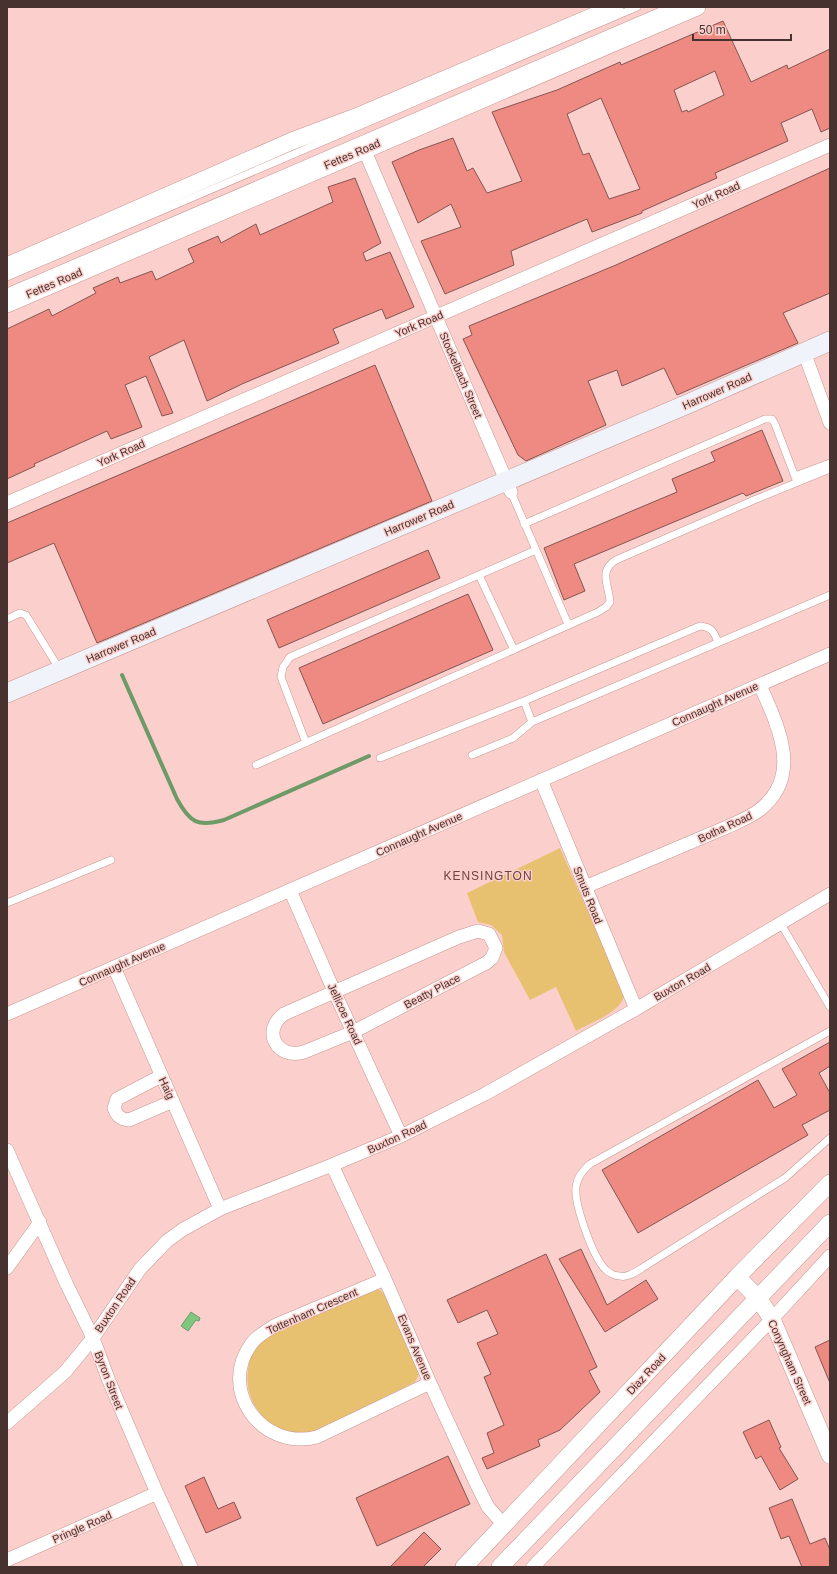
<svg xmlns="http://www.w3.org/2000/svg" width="837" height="1574" viewBox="0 0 837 1574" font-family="Helvetica,sans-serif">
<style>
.green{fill:#e7c070}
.water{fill:#7fc77f;stroke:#6e9a67}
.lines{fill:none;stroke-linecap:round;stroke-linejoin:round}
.stream{stroke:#6e9a67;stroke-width:4}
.building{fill:#ef8a83;stroke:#835652;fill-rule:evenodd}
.service-casing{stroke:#c89591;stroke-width:8}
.minor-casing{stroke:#c89591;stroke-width:14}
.tertiary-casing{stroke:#c89591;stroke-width:18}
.secondary-casing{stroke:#c89591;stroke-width:20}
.service{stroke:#fff;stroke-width:7}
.minor{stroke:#fff;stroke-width:13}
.tertiary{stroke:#fff;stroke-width:17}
.secondary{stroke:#f0f3fa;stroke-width:19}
.labels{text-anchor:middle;stroke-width:3;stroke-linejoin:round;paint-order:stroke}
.street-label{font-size:11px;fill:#473230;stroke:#fbd0cc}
.neighbourhood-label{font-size:12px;letter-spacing:1px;fill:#6d423f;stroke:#fbd0cc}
</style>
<rect width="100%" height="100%" fill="#fbd0cc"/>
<path class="green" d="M 560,848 L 624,994 C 624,1011 590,1023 576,1031 L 556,987 L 530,1000 L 504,952 L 502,935 L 491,925 L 478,922 L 467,893 Z
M 373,1289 L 380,1290 L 386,1296 L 420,1372 L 415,1382 L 308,1435 C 272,1436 243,1406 248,1370 C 249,1362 251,1351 257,1344 C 260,1341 265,1338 269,1335 Z"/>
<path class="water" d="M 191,1312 L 200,1318 L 199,1321 L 196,1320 L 188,1331 L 181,1326 Z"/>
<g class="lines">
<path class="stream" d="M 122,675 L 177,799 C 190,823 198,827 224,820 L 369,756"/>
</g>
<path class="building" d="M 723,21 L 751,82 L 787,65 L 788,69 L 830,49 L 830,128 L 821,132 L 812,109 L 781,123 L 788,141 L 715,173 L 717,178 L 642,211 L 642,213 L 592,232 L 587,219 L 511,251 L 514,265 L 445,294 L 421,241 L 461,227 L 451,204 L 418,223 L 392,162 L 419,150 L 453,138 L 467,171 L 473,168 L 487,193 L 522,181 L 492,112 L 557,90 L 620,62 L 621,65 ZM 715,71 L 724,95 L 688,112 L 687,110 L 682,112 L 674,90 ZM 601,98 L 640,189 L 609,199 L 589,153 L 583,155 L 567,114 Z
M 830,168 L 830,293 L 783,313 L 798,343 L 677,395 L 664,368 L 622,386 L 617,370 L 588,381 L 606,425 L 526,461 L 518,455 L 463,339 L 472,335 L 469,326 L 616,265 Z
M 355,178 L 381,243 L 363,253 L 366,261 L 390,252 L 414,307 L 386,319 L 382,309 L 333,329 L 339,343 L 242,384 L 207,401 L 184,340 L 149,357 L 173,413 L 162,416 L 146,376 L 125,385 L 142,427 L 111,439 L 107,431 L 34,464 L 35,466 L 7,479 L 7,329 L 49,309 L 52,316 L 96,293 L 93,288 L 118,277 L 120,283 L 152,271 L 156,280 L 194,262 L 188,249 L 218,236 L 221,243 L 256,224 L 260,235 L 333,202 L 328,187 Z
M 375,365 L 432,501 L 97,643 L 54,543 L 7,563 L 7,523 Z
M 762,430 L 783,481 L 746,496 L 743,493 L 574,564 L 585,591 L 564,600 L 544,548 L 677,492 L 672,479 L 715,461 L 711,452 Z
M 428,550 L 440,578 L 279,648 L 267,620 Z
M 468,594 L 493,650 L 323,724 L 299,668 Z
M 830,1042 L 830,1066 L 819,1073 L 830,1093 L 830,1110 L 802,1125 L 808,1135 L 638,1233 L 602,1170 L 758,1080 L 774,1108 L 797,1095 L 782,1069 Z
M 581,1249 L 607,1305 L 646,1280 L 658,1299 L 605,1332 L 559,1259 Z
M 546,1254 L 597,1367 L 589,1371 L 600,1392 L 560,1430 L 538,1440 L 540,1446 L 487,1469 L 482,1458 L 494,1453 L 487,1433 L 504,1425 L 484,1377 L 491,1374 L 477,1343 L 498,1334 L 487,1310 L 458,1323 L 447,1300 Z
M 830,1340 L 830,1383 L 815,1347 Z
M 769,1420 L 781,1447 L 779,1448 L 798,1479 L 780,1490 L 761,1456 L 756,1459 L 743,1432 Z
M 448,1456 L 470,1504 L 377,1546 L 356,1498 Z
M 204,1477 L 218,1509 L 234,1502 L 241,1518 L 206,1533 L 185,1486 Z
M 792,1499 L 810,1544 L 825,1538 L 830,1550 L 830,1567 L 802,1567 L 789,1536 L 781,1539 L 769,1508 Z
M 424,1532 L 441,1549 L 423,1567 L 390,1567 Z"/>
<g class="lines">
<g class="service-casing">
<path id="service" d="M 7,277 L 637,7
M 7,292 L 670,7
M 795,476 L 830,463
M 511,492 L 568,624
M 524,524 L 765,419 L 772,419 L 775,424 L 797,482
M 479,575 L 514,650
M 7,619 L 20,613 L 26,615 L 60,670
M 524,701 L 532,722
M 306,743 L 281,677 L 283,667 L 290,657 L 536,550
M 472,755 L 513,738 L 532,722 L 830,595
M 380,758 L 524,701 L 700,626 C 712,627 714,632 718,642
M 256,765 L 598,612 L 606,607 L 610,602 C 609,585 598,571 616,560 L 754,500 L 830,469
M 7,903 L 111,860
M 781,924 L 830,1007
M 830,1031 L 590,1164 C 583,1170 577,1177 576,1187 C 574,1204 593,1258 606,1270 C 609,1273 615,1276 620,1276 C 627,1278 636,1272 642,1268 L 785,1178 L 830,1138"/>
</g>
<g class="minor-casing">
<path id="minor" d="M 364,149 L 511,492
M 804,352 L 830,423
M 7,503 L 830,145
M 541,780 L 636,1009
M 585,887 L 727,827 C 738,822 748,818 758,811 C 804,777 778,726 760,685
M 290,890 L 334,991 L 401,1136
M 478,931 L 489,934 L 496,948 L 492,958 L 486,963 L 353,1032 L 304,1052 C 277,1060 261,1031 284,1014 L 459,937 Z
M 114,967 L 220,1209
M 7,1014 L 830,654
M 161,1076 L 117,1099 L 114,1108 C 117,1116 120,1119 129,1120 L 173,1101
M 7,1150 L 67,1285 L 93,1338 L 109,1381 L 157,1493 L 191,1567
M 332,1165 L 385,1279 L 430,1383 L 476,1483 L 488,1507 L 503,1524
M 7,1268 L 40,1222
M 385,1279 L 276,1325 C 268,1330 258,1335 252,1343 C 217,1389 261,1451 317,1437 L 430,1383
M 7,1423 L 65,1372 L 93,1338 L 140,1269 L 167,1241 L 182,1230 L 220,1209 L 332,1165 L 401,1136 L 485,1094 L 636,1009 L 830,894
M 7,1560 L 157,1493
M 533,1567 L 772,1319 L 830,1256"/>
</g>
<g class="tertiary-casing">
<path id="tertiary" d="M 7,266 L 292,141 L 356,117 L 615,7
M 7,304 L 697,7
M 737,1277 L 758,1298 L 772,1319 L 830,1455
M 464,1567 L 737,1277 L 830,1183
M 500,1567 L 830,1223"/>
</g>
<g class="secondary-casing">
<path id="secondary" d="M 7,693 L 690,403 L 830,341"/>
</g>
<use href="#service" class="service"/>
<use href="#minor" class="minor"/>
<use href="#tertiary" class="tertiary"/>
<use href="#secondary" class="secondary"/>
</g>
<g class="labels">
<g class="street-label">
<text transform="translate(352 154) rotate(-23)" y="4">Fettes Road</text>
<text transform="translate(716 195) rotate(-24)" y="4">York Road</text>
<text transform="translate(54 283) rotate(-23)" y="4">Fettes Road</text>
<text transform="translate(419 324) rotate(-23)" y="4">York Road</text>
<text transform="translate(461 375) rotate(67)" y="4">Stockelbach Street</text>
<text transform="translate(717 391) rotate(-24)" y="4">Harrower Road</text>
<text transform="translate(121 453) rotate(-24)" y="4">York Road</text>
<text transform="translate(419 518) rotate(-23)" y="4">Harrower Road</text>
<text transform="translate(121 645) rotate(-23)" y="4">Harrower Road</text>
<text transform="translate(715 704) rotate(-24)" y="4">Connaught Avenue</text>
<text transform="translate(725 827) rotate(-25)" y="4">Botha Road</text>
<text transform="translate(419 834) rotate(-24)" y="4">Connaught Avenue</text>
<text transform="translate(588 895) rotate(68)" y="4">Smuts Road</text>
<text transform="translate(122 964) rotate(-24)" y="4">Connaught Avenue</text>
<text transform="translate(682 982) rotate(-30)" y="4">Buxton Road</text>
<text transform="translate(432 991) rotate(-28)" y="4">Beatty Place</text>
<text transform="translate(345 1014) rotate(65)" y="4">Jellicoe Road</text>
<text transform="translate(167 1088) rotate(65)" y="4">Haig</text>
<text transform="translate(397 1137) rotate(-25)" y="4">Buxton Road</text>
<text transform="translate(115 1305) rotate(-56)" y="4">Buxton Road</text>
<text transform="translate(312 1311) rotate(-24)" y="4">Tottenham Crescent</text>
<text transform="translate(415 1347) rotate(67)" y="4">Evans Avenue</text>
<text transform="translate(790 1362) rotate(66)" y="4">Conyngham Street</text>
<text transform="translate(646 1374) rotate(-47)" y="4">Diaz Road</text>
<text transform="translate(109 1380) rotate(69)" y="4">Byron Street</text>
<text transform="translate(82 1527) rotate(-24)" y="4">Pringle Road</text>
</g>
<g class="neighbourhood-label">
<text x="488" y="880">KENSINGTON</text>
</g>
</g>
<rect width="837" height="1574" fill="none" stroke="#473230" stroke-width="16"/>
<path d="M693 34v6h98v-6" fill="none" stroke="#473230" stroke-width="2"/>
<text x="699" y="34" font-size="12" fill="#473230" stroke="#fbd0cc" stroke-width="3" paint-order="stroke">50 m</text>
</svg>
